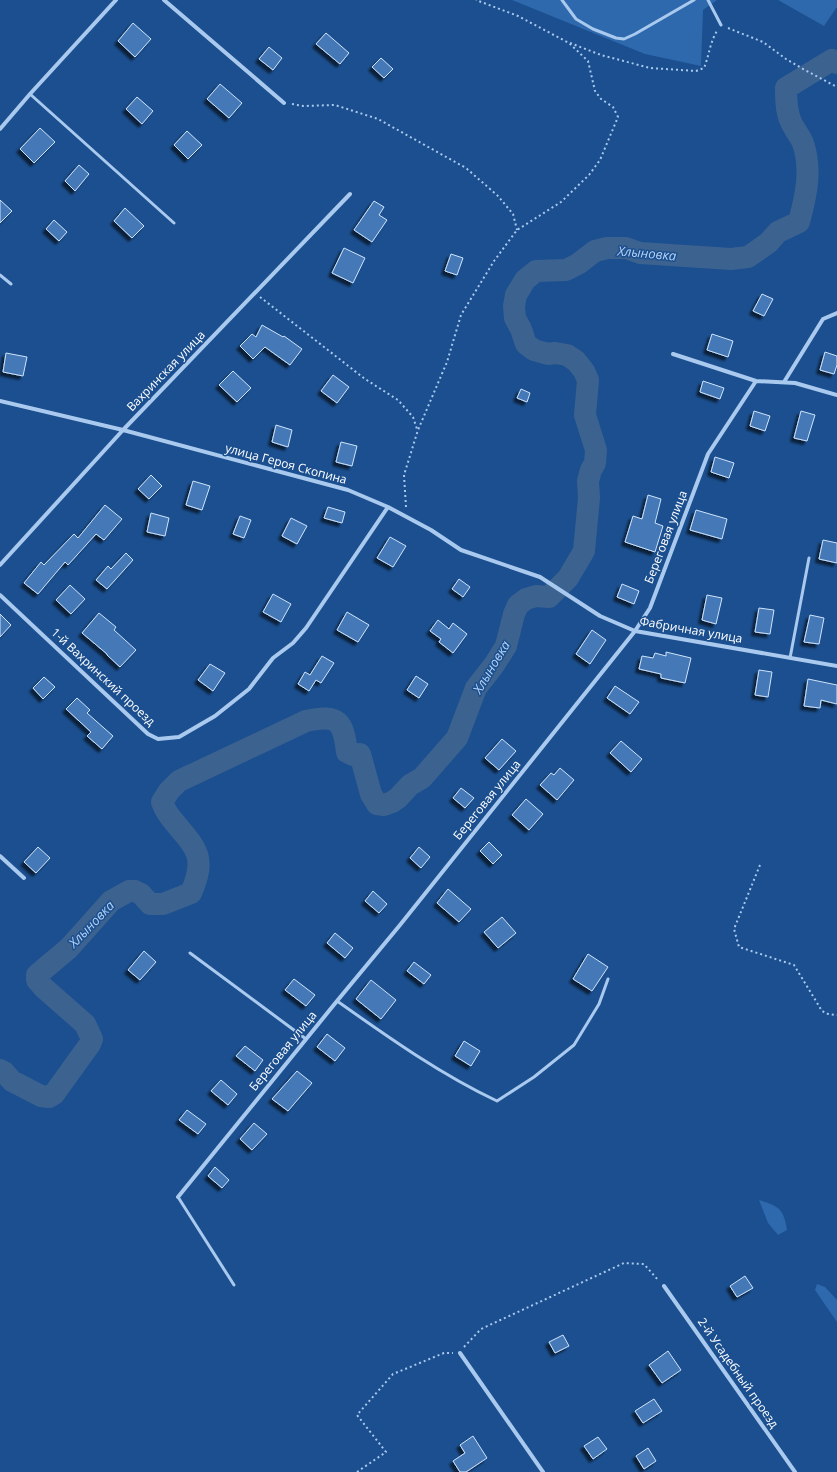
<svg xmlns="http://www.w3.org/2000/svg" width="837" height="1472" viewBox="0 0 837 1472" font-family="'Open Sans',sans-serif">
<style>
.green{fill:#2e69ad}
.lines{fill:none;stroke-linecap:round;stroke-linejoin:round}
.river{stroke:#3c6290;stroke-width:22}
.building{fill:#4478b7;stroke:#cfe3fa;filter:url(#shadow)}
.path{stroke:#a9c9ee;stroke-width:2;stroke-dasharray:2 3;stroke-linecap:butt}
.service{stroke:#a9c9ee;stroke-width:3}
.minor{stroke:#a9c9ee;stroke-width:4}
.labels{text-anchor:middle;stroke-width:3;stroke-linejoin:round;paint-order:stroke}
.street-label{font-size:12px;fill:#fff;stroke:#1b4f8f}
.water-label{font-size:13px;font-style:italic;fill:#b5d3f5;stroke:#1b4f8f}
</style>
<defs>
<filter id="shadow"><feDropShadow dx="-3.5" dy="3.5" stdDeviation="1" flood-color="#0009"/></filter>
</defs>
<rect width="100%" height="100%" fill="#1b4f8f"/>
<path class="green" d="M 512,0 L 717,0 L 703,10 L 701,66 L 645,54 Z
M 778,0 L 837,0 L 837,7 L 824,26 Z
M 759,1200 C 779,1206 784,1209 787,1230 L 778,1235 L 768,1223 Z
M 817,1284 L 825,1287 L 837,1300 L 837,1322 L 815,1290 Z"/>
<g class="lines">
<path class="river" d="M 0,1070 L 4,1072 L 12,1081 L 41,1096 L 49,1097 L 54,1094 L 90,1044 L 92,1039 L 85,1024 L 44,988 L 37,980 L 37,975 L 69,948 L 111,901 L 129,891 L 135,891 L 141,894 L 150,904 L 163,904 L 191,893 C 206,858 198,850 175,823 C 169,816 165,811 162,802 L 169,791 L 179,781 L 306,721 C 339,714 343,721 347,752 L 353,755 L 360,754 L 371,794 L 377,804 L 384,805 L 392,802 L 398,798 L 410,785 L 422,778 L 457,738 L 476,688 L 494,665 L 506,646 L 514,614 L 518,605 L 526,599 L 536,596 L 549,597 L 568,578 L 584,551 L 589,498 L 588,481 L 591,470 L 595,463 L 596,450 L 585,415 L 588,380 L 584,371 L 576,361 L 567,355 L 555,353 L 548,354 L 534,350 L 526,344 L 521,329 L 515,318 L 514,306 L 516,295 L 525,280 L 536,271 L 566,270 L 578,264 L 595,251 L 607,248 L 626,248 L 640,253 L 731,259 L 748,257 L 768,243 L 778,232 L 799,222 C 806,196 812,170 803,143 C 800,136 794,129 791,122 C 786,111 786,99 786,88 L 832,60 L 837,63"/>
</g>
<path class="building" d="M 133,23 L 151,39 L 135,57 L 118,41 Z
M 326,33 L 349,53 L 340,64 L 316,44 Z
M 269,47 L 282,58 L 273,70 L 259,59 Z
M 381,58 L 393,69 L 384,78 L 372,67 Z
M 220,84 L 242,103 L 229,118 L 207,99 Z
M 137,97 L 153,111 L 142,124 L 126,109 Z
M 40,128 L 55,142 L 34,163 L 20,149 Z
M 187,131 L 202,145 L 188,159 L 174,145 Z
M 79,165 L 89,174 L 75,191 L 65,181 Z
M 0,200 L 12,211 L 0,223 Z
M 374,201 L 384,207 L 379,215 L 387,220 L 372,242 L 354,230 Z
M 125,208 L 144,226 L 132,238 L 114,221 Z
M 54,220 L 67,232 L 59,241 L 46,229 Z
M 344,248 L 365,258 L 353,283 L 332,273 Z
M 451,254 L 463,258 L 457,275 L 445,271 Z
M 762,294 L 773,299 L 764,316 L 753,311 Z
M 262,325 L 283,337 L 284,336 L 302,349 L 290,365 L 265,347 L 253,359 L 240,346 L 252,334 L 256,337 Z
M 712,334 L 733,341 L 728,357 L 707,350 Z
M 825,352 L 837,356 L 837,365 L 834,374 L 820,370 Z
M 6,353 L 27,357 L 23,376 L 3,372 Z
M 233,371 L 251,388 L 237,402 L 219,385 Z
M 333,375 L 349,387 L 337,403 L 321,391 Z
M 703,381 L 724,388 L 720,399 L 700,392 Z
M 521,389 L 530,393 L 527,402 L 517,398 Z
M 754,411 L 770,416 L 765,431 L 750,426 Z
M 801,411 L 815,415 L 807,441 L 794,438 Z
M 276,425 L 292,430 L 288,447 L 272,442 Z
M 341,442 L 357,446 L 352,466 L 336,462 Z
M 715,457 L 734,463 L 729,478 L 711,472 Z
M 151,475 L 162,486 L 149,499 L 138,489 Z
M 193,481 L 210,486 L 202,510 L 186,505 Z
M 648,495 L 661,499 L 655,523 L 663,526 L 655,552 L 625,542 L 633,516 L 642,519 Z
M 105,505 L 122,519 L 104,540 L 96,534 L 68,565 L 65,562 L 38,594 L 24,583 L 41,562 L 44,565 L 74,534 L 78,538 Z
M 328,507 L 345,512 L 342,523 L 324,518 Z
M 696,510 L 727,519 L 722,539 L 690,530 Z
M 151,513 L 169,518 L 165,536 L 147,532 Z
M 240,516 L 251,520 L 244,538 L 233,534 Z
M 291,518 L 307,526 L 297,544 L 282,536 Z
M 390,537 L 406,546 L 393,567 L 377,558 Z
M 823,540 L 837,543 L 837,563 L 819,559 Z
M 126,553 L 133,560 L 107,589 L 96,580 L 108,566 L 111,569 Z
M 459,579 L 470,587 L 463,597 L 452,589 Z
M 622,584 L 639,591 L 634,604 L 617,597 Z
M 70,585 L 85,599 L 71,614 L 56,600 Z
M 273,594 L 291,604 L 281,622 L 263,612 Z
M 707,595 L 722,598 L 716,624 L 702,620 Z
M 759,608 L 774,610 L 770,634 L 755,632 Z
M 347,612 L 369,625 L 358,642 L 337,630 Z
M 99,613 L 116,627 L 114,630 L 136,650 L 120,667 L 107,655 L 107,654 L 82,633 Z
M 0,614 L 11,625 L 0,637 Z
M 810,615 L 824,618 L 819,644 L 804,642 Z
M 438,620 L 449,629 L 453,623 L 467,634 L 453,653 L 439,642 L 441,639 L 430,631 Z
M 592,630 L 606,640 L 590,664 L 576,654 Z
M 666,652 L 691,658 L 685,683 L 661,678 L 661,674 L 639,669 L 642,656 L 653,658 L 655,653 L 666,656 Z
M 322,656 L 334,663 L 321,683 L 316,680 L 309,691 L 298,684 L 305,672 L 310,675 Z
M 210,664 L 225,673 L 213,691 L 198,680 Z
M 759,670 L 772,672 L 768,697 L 755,695 Z
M 416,676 L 428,684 L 419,698 L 407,690 Z
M 44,677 L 55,687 L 43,699 L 33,688 Z
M 808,679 L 837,685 L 837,704 L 821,700 L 820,708 L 804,706 Z
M 615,686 L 639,702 L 630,714 L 607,698 Z
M 77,698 L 90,710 L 87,713 L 113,736 L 102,749 L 87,736 L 91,732 L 66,709 Z
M 502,739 L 516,751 L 499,770 L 485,758 Z
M 621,741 L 642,759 L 631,772 L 610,753 Z
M 560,768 L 574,780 L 557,800 L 540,785 L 551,773 L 554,775 Z
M 461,788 L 474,798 L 465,808 L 453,798 Z
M 526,799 L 543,814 L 529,830 L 512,815 Z
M 489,842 L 502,855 L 493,864 L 480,851 Z
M 38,847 L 50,858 L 36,873 L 24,862 Z
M 419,847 L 430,857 L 421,868 L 410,858 Z
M 448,889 L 471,909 L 459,922 L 437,903 Z
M 373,891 L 387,904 L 379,913 L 365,901 Z
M 502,917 L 516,933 L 498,948 L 484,932 Z
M 335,933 L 353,948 L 345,958 L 327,943 Z
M 144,951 L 156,962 L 140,980 L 128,970 Z
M 588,954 L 608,967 L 592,991 L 573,979 Z
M 414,962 L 431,975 L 424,984 L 407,971 Z
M 294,979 L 315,995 L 306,1006 L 285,990 Z
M 371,980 L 396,1000 L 381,1019 L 356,999 Z
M 327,1034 L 345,1048 L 335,1061 L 317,1047 Z
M 464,1041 L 480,1051 L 471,1066 L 455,1056 Z
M 245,1046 L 263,1060 L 255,1071 L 236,1056 Z
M 297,1071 L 312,1083 L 288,1111 L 272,1099 Z
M 221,1080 L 237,1094 L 228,1105 L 211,1091 Z
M 187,1110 L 206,1124 L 198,1134 L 179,1120 Z
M 254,1123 L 267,1134 L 252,1150 L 240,1139 Z
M 215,1167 L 229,1180 L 222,1188 L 208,1176 Z
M 745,1276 L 753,1288 L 737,1297 L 730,1286 Z
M 563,1335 L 569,1346 L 555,1353 L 549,1342 Z
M 668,1351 L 681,1370 L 662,1383 L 649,1365 Z
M 654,1399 L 662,1411 L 643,1423 L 635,1411 Z
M 473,1436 L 487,1458 L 466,1472 L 460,1472 L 453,1461 L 465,1453 L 460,1445 Z
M 598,1437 L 607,1449 L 593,1459 L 584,1446 Z
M 648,1448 L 656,1461 L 644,1469 L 636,1456 Z"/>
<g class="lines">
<path class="path" d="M 728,28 L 763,42 L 786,59 L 803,69 L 837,87
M 570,43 L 601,55 L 650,68 L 696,71 L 704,68 C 709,56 710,42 717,31
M 292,104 L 303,106 L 335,105 L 378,119 L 466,168 L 498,196 L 513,214 L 517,230
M 260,297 L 365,379 L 398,400 L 413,417 L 417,429
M 406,507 L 404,475 L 418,430 L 447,362 L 461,315 L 494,261 L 517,230 L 561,202 L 589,175 L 600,160 L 618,117 L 613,107 L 601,99 L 595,91 L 588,61 L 569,43 L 518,16 L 476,0
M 760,865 L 734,929 L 739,947 L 794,965 L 822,1011 L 828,1014 L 837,1015
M 464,1347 L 481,1329 L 624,1263 L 644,1264 L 659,1281
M 357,1472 L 386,1452 L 357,1415 L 393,1374 L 444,1353 L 453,1353"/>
<path class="service" d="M 562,0 L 576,19 L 593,29 L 616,38 L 624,39 L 635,34 L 694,0
M 708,0 L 721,25
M 30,94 L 174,223
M 0,275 L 11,284
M 790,658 L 809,558
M 190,953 L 306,1039
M 337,1001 C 388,1037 440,1074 497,1101 L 534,1077 L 574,1045 L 599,1004 L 608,979
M 178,1197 L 234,1285"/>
<path class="minor" d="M 164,0 L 284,103
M 0,129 L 30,94 L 116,0
M 673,354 L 756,381 L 795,383 L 837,395
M 784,382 L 823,319 L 837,313
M 0,401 L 123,430 L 348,490 L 388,507 L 431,530 L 461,550 L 540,577 L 600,616 L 635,631 L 837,666
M 0,565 L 123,430 L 350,194
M 0,595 L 148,734 L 158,739 L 179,737 L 215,716 L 249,689 L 273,658 L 293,643 L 306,628 L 388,507
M 0,856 L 24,878
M 178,1197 L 337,1001 L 400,925 L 635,631 L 650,608 L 708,454 L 756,381
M 664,1286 L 795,1472
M 460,1353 L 543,1472"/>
</g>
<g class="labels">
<g class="street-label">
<text transform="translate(166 371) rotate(-46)" y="4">Вахринская улица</text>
<text transform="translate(286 464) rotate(15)" y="4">улица Героя Скопина</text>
<text transform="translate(666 537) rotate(-69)" y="4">Береговая улица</text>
<text transform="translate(691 630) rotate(10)" y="4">Фабричная улица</text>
<text transform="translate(103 677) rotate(43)" y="4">1-й Вахринский проезд</text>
<text transform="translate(487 800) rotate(-51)" y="4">Береговая улица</text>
<text transform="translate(283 1051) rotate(-51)" y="4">Береговая улица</text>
<text transform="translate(738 1373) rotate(55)" y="4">2-й Усадебный проезд</text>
</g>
<g class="water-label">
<text transform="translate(647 253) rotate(5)" y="5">Хлыновка</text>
<text transform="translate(491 667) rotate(-59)" y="5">Хлыновка</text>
<text transform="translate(91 924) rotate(-46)" y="5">Хлыновка</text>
</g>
</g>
</svg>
